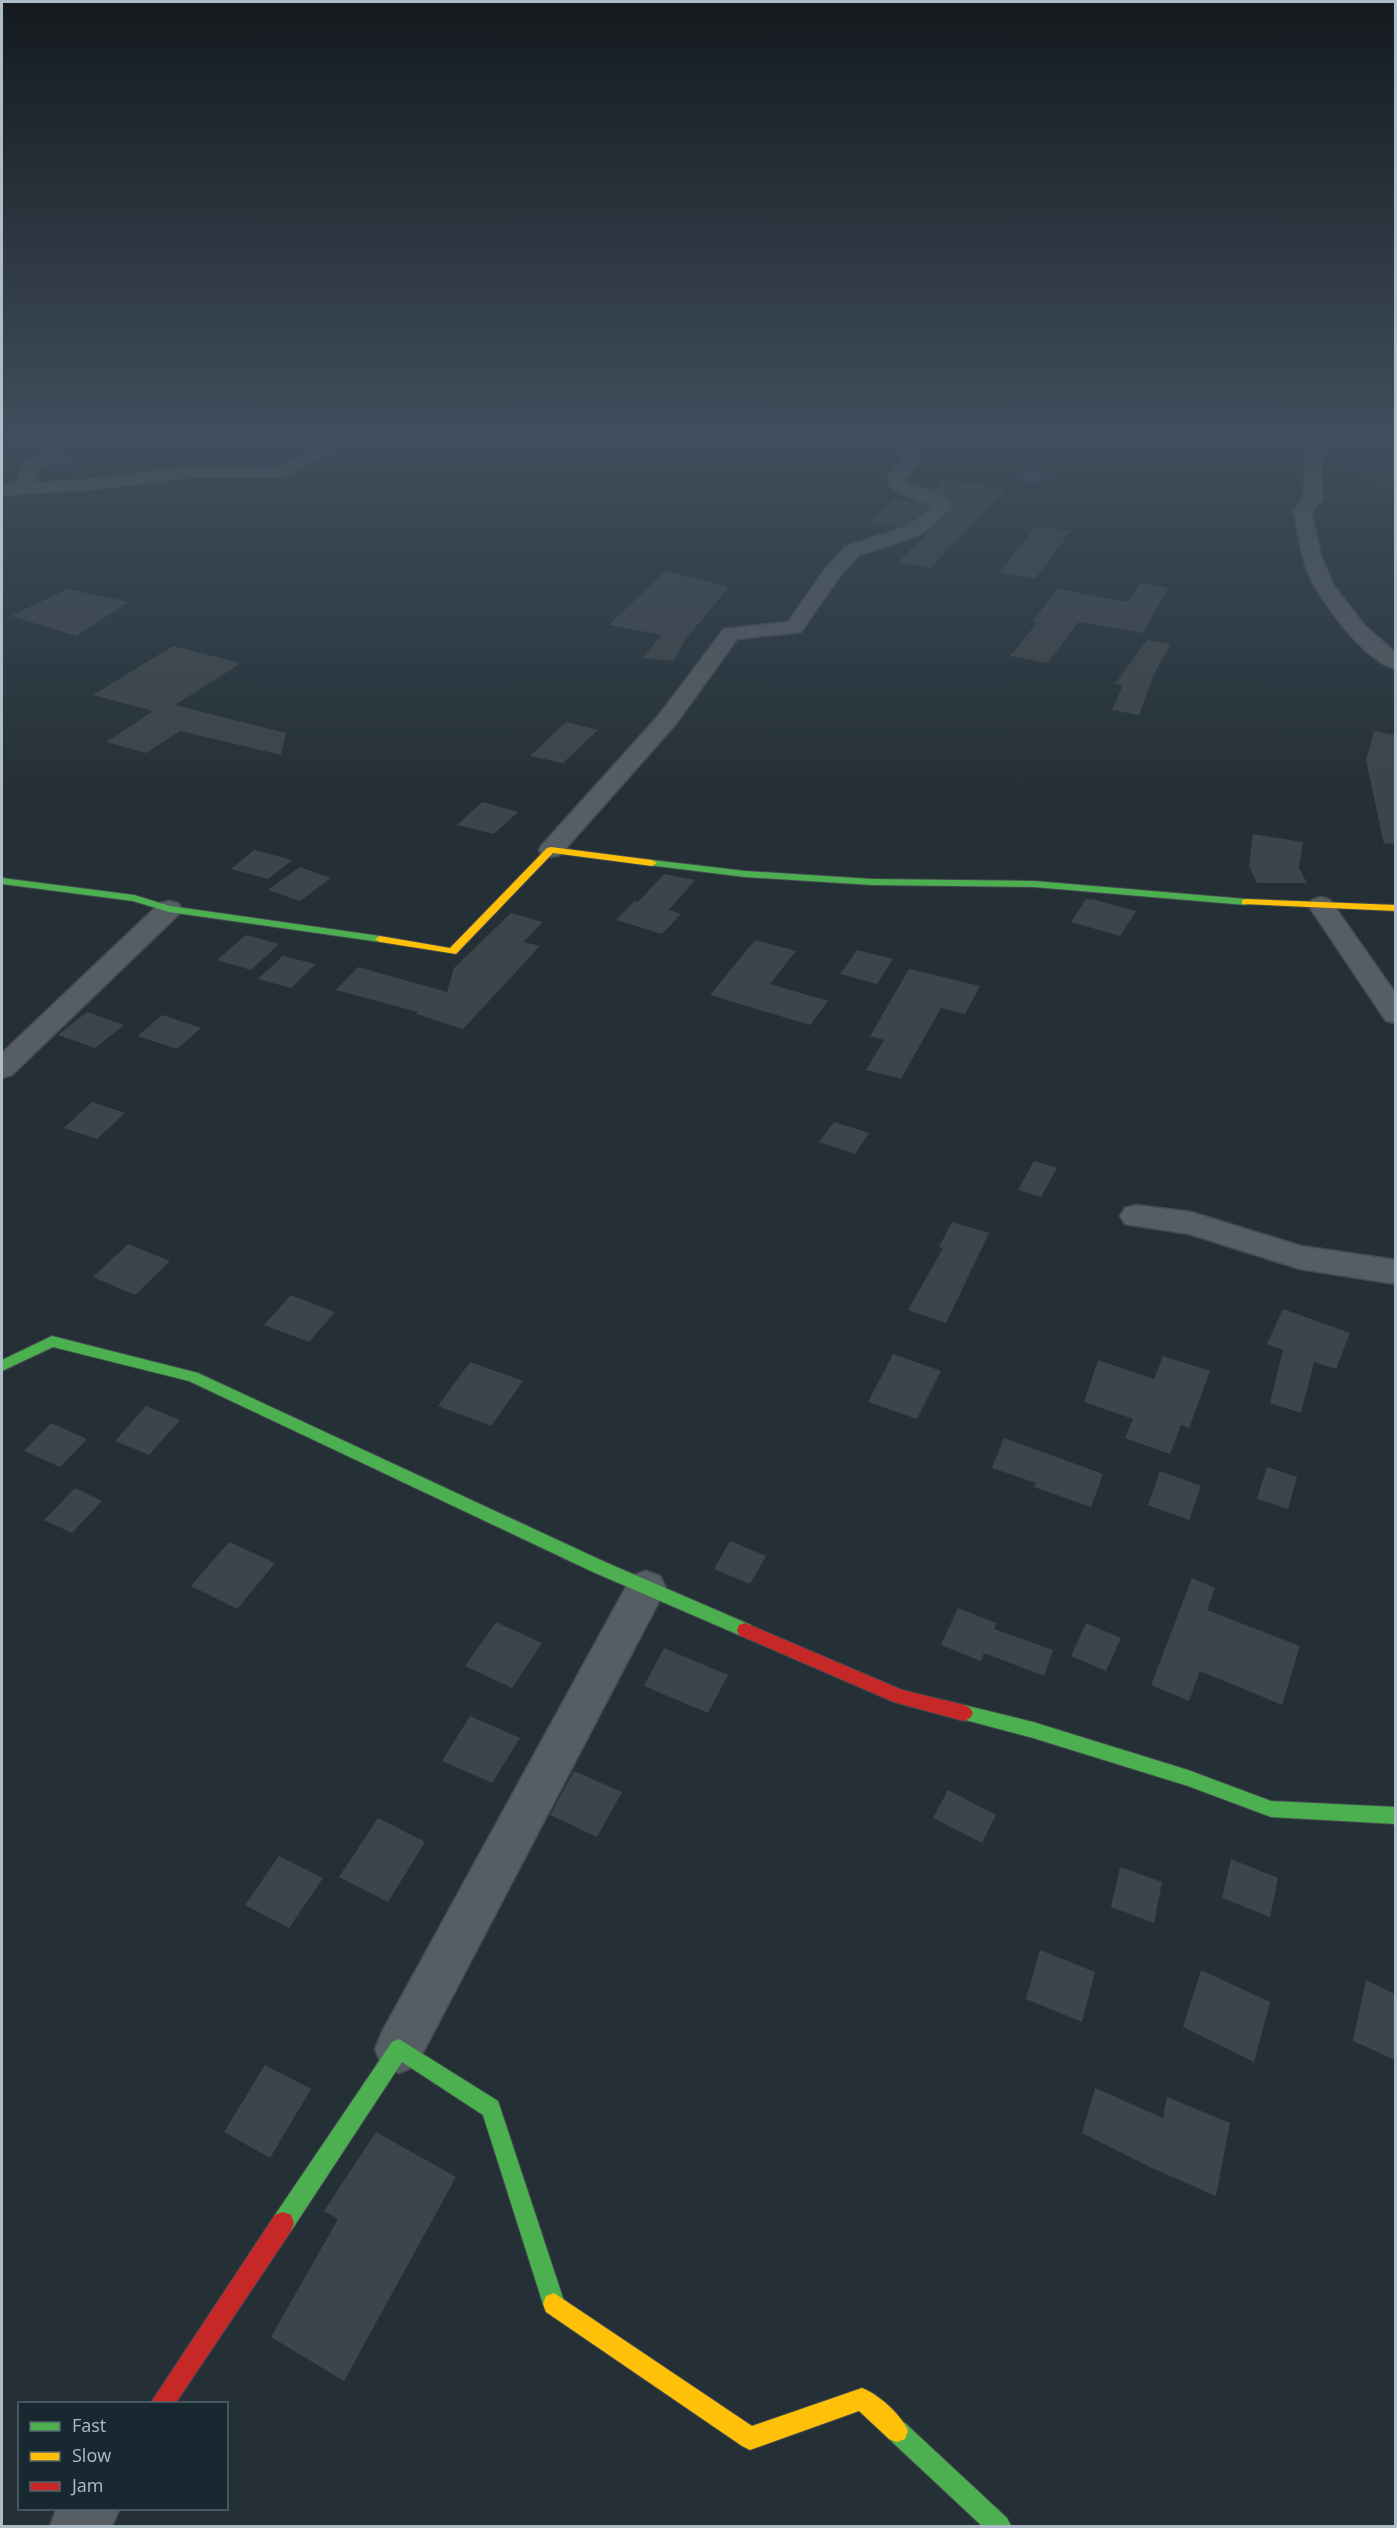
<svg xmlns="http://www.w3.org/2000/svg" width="1397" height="2528" viewBox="0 0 1397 2528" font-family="'Open Sans',sans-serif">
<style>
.green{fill:#223b39}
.water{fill:#2e4d5f}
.building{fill:#3c454a}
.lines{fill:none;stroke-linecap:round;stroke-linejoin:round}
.street-casing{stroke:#444b50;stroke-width:3}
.fast-casing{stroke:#444b50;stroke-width:2}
.slow-casing{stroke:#444b50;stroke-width:2}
.jam-casing{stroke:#444b50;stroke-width:2}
.street{fill:#565e64;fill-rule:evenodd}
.fast{fill:#4caf50;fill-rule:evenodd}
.slow{fill:#ffc107;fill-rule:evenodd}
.jam{fill:#c62828;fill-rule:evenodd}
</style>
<rect width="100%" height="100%" fill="#253036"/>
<path class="green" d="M 1317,437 L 1395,437 L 1395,505 L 1359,477 Z"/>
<path class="water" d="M 67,456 L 83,468 L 61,473 L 46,460 Z
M 1034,470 L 1051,476 L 1049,481 L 1027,483 L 1014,473 Z"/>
<path class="building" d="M 945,479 L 1005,489 L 930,568 L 898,562 L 954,507 L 945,494 L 934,490 Z
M 894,499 L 921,503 L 929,507 L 907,524 L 896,527 L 870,522 Z
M 1036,526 L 1071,531 L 1035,579 L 999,573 Z
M 665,571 L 729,587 L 685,640 L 674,661 L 642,658 L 662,635 L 609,625 Z
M 1140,583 L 1168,588 L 1143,633 L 1079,622 L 1047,663 L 1010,656 L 1037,623 L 1032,622 L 1057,589 L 1129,602 Z
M 67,589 L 129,602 L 76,636 L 11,616 Z
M 1147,640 L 1171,644 L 1154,674 L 1139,715 L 1112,710 L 1123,685 L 1115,684 Z
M 173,646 L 241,663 L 175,705 L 286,733 L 281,755 L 180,731 L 146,753 L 106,742 L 153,711 L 93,695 Z
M 566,722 L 598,730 L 563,763 L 530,756 Z
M 1374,731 L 1395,735 L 1395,843 L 1384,844 L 1366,760 Z
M 482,802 L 518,812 L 494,834 L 457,825 Z
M 1253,834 L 1303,842 L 1299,868 L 1307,883 L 1257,883 L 1249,866 Z
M 254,850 L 292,860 L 268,879 L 231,869 Z
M 300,867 L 331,878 L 300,901 L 268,890 Z
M 664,874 L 695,880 L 669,910 L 681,914 L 662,934 L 616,920 L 635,901 L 638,902 Z
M 1086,899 L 1096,900 L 1136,911 L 1120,936 L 1071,922 Z
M 511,913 L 543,922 L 523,942 L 540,946 L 463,1029 L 416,1014 L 418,1012 L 336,990 L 358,967 L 447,992 L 454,968 Z
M 246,935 L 279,944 L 251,970 L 217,960 Z
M 755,940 L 796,951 L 770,984 L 828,1001 L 810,1025 L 710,995 Z
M 857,950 L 893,959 L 877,984 L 840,974 Z
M 283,956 L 316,964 L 291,988 L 258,979 Z
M 909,969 L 980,986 L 965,1014 L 941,1008 L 901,1079 L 866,1070 L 884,1040 L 870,1036 Z
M 87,1012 L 124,1025 L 95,1048 L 58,1035 Z
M 162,1015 L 201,1028 L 177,1049 L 138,1036 Z
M 92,1102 L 125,1113 L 97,1139 L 64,1128 Z
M 834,1122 L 869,1133 L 855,1154 L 819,1142 Z
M 1034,1161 L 1057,1168 L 1041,1197 L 1018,1190 Z
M 952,1222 L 989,1233 L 946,1323 L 908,1310 L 943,1248 L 939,1247 Z
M 128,1244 L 170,1261 L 135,1295 L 93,1277 Z
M 291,1295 L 335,1312 L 309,1342 L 264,1325 Z
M 1283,1309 L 1350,1333 L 1336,1369 L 1314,1362 L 1301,1413 L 1270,1403 L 1283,1350 L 1267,1344 Z
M 893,1354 L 941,1371 L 917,1419 L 868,1402 Z
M 1163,1356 L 1210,1371 L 1189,1428 L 1181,1425 L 1170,1454 L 1125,1438 L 1133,1419 L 1084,1402 L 1098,1360 L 1154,1379 Z
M 470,1362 L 523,1381 L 491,1426 L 438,1406 Z
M 146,1406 L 180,1420 L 149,1455 L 115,1441 Z
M 51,1423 L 87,1439 L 60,1467 L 24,1451 Z
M 1004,1438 L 1103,1474 L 1091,1507 L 1034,1487 L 1036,1483 L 992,1468 Z
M 1267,1467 L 1297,1477 L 1288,1509 L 1257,1499 Z
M 1160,1471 L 1201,1486 L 1189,1520 L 1148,1505 Z
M 75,1488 L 102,1501 L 72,1533 L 44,1520 Z
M 730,1541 L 766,1556 L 750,1584 L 714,1569 Z
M 229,1542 L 275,1563 L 237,1609 L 191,1586 Z
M 1192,1578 L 1215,1588 L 1207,1610 L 1300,1646 L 1282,1705 L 1200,1671 L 1189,1701 L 1151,1685 Z
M 958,1608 L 996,1623 L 994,1629 L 1053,1650 L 1044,1676 L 984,1653 L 981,1661 L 941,1645 Z
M 496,1622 L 542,1643 L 512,1688 L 465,1666 Z
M 1086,1623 L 1121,1638 L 1106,1671 L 1071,1656 Z
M 664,1648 L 728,1675 L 708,1713 L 644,1686 Z
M 470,1716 L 520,1738 L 492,1783 L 442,1761 Z
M 574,1771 L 622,1792 L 597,1837 L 550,1815 Z
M 948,1790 L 996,1815 L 982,1843 L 933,1818 Z
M 378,1818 L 425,1842 L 388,1902 L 339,1877 Z
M 279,1856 L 323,1878 L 289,1928 L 245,1905 Z
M 1231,1859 L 1278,1878 L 1270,1917 L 1222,1898 Z
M 1120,1867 L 1162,1882 L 1154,1923 L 1111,1907 Z
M 1040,1950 L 1095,1972 L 1082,2022 L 1026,1999 Z
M 1201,1970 L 1270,2002 L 1254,2062 L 1183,2027 Z
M 1366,1980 L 1395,1994 L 1395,2060 L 1353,2041 Z
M 265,2065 L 311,2089 L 270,2158 L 224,2132 Z
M 1095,2088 L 1163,2118 L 1167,2097 L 1230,2123 L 1216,2196 L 1152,2168 L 1082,2133 Z
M 376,2132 L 456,2177 L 344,2381 L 271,2337 L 338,2219 L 324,2211 Z"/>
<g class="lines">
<g class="street-casing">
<path id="street" d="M 66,437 L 86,437 L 38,469 L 34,483 L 86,480 L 191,467 L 270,469 L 278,468 L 336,437 L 357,437 L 283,477 L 191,477 L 86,490 L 2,495 L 2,485 L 16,484 L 24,463 Z
M 883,437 C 902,437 913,440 922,458 L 905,479 L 906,482 L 943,496 L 952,506 L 949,510 L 922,534 L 859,555 L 840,576 L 801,632 L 737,639 L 675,725 L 560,855 L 551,857 L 542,855 L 539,850 L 542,845 L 659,715 L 724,629 L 788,622 L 826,568 L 845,547 L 908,526 L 933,506 L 892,489 L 887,478 L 905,457 Z
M 1313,440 L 1321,445 L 1322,500 L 1311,512 L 1321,556 L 1334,586 L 1365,626 L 1396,653 L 1396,669 C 1364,661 1319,600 1307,570 C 1300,551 1299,530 1293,511 L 1304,499 L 1305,445 Z
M 1321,897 L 1330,900 L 1396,994 L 1396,1023 L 1386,1021 L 1308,905 L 1312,900 Z
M 169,901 L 178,903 L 182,909 L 178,915 L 12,1075 L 2,1078 L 2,1053 L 160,903 Z
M 1136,1205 L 1191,1212 L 1301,1246 L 1396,1260 L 1396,1284 L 1300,1269 L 1189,1234 L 1125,1224 L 1120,1216 L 1125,1208 Z
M 646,1571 L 660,1576 L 666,1588 L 416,2066 L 399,2073 L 382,2066 L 375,2049 L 382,2032 L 632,1576 Z
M 57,2508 L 120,2508 L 112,2526 L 50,2526 Z"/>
</g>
<g class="fast-casing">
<path id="fast" d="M 652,860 L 745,871 L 872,879 L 1034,881 L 1246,899 L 1251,902 L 1246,905 L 1034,887 L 872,885 L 745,877 L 648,865 L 647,863 Z
M 2,878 L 134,895 L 170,906 L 380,936 L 385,939 L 380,942 L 169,912 L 133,901 L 2,884 Z
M 52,1336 L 198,1373 L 605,1562 L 751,1625 L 753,1630 L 751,1635 L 745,1637 L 739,1635 L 593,1572 L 189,1381 L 53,1347 L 2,1371 L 2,1360 Z
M 964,1705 L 1033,1722 L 1188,1770 L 1271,1801 L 1396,1807 L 1396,1824 L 1271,1817 L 1188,1786 L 1033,1738 L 958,1718 L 955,1713 L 958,1708 Z
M 399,2039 L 498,2101 L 565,2304 L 562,2312 L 554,2315 L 546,2312 L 543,2304 L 483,2115 L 402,2062 L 291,2231 L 283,2234 L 275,2231 L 272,2223 L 275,2215 L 392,2042 Z
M 897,2420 L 905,2423 L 1007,2518 L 1011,2526 L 982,2526 L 889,2439 L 886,2431 L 889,2423 Z"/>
</g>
<g class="slow-casing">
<path id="slow" d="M 551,847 L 652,860 L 657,863 L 652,866 L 553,853 L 456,954 L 380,942 L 375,939 L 380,936 L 450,948 L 547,848 Z
M 1246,899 L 1396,905 L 1396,911 L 1242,904 L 1242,900 Z
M 554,2293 L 752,2426 L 862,2388 C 878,2394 902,2415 908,2431 L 905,2439 L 897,2442 L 889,2439 L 859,2411 L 750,2450 L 742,2446 L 546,2312 L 543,2304 L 546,2296 Z"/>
</g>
<g class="jam-casing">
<path id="jam" d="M 745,1623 L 902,1690 L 964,1705 L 970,1708 L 973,1713 L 970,1718 L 964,1721 L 894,1702 L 739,1635 L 737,1630 L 739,1625 Z
M 283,2212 L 291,2215 L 294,2223 L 291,2231 L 175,2404 L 150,2404 L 275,2215 Z"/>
</g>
<use href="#street" class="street"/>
<use href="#fast" class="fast"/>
<use href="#slow" class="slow"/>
<use href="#jam" class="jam"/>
</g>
<linearGradient id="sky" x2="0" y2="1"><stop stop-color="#141a1e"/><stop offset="0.55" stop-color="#404e5d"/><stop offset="1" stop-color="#404e5d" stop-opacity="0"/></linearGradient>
<rect width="1397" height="791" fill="url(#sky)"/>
<rect width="1397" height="2528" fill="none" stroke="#aebec8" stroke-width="6"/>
<rect x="18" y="2402" width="210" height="108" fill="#182830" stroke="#54646d" stroke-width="1.5"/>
<rect x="30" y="2422" width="30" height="9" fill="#4caf50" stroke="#54646d" stroke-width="1.5"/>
<text x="72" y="2432" font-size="18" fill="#aebec8">Fast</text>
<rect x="30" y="2452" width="30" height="9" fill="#ffc107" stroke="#54646d" stroke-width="1.5"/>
<text x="72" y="2462" font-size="18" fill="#aebec8">Slow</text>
<rect x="30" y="2482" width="30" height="9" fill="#c62828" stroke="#54646d" stroke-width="1.5"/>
<text x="72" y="2492" font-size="18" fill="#aebec8">Jam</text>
</svg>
